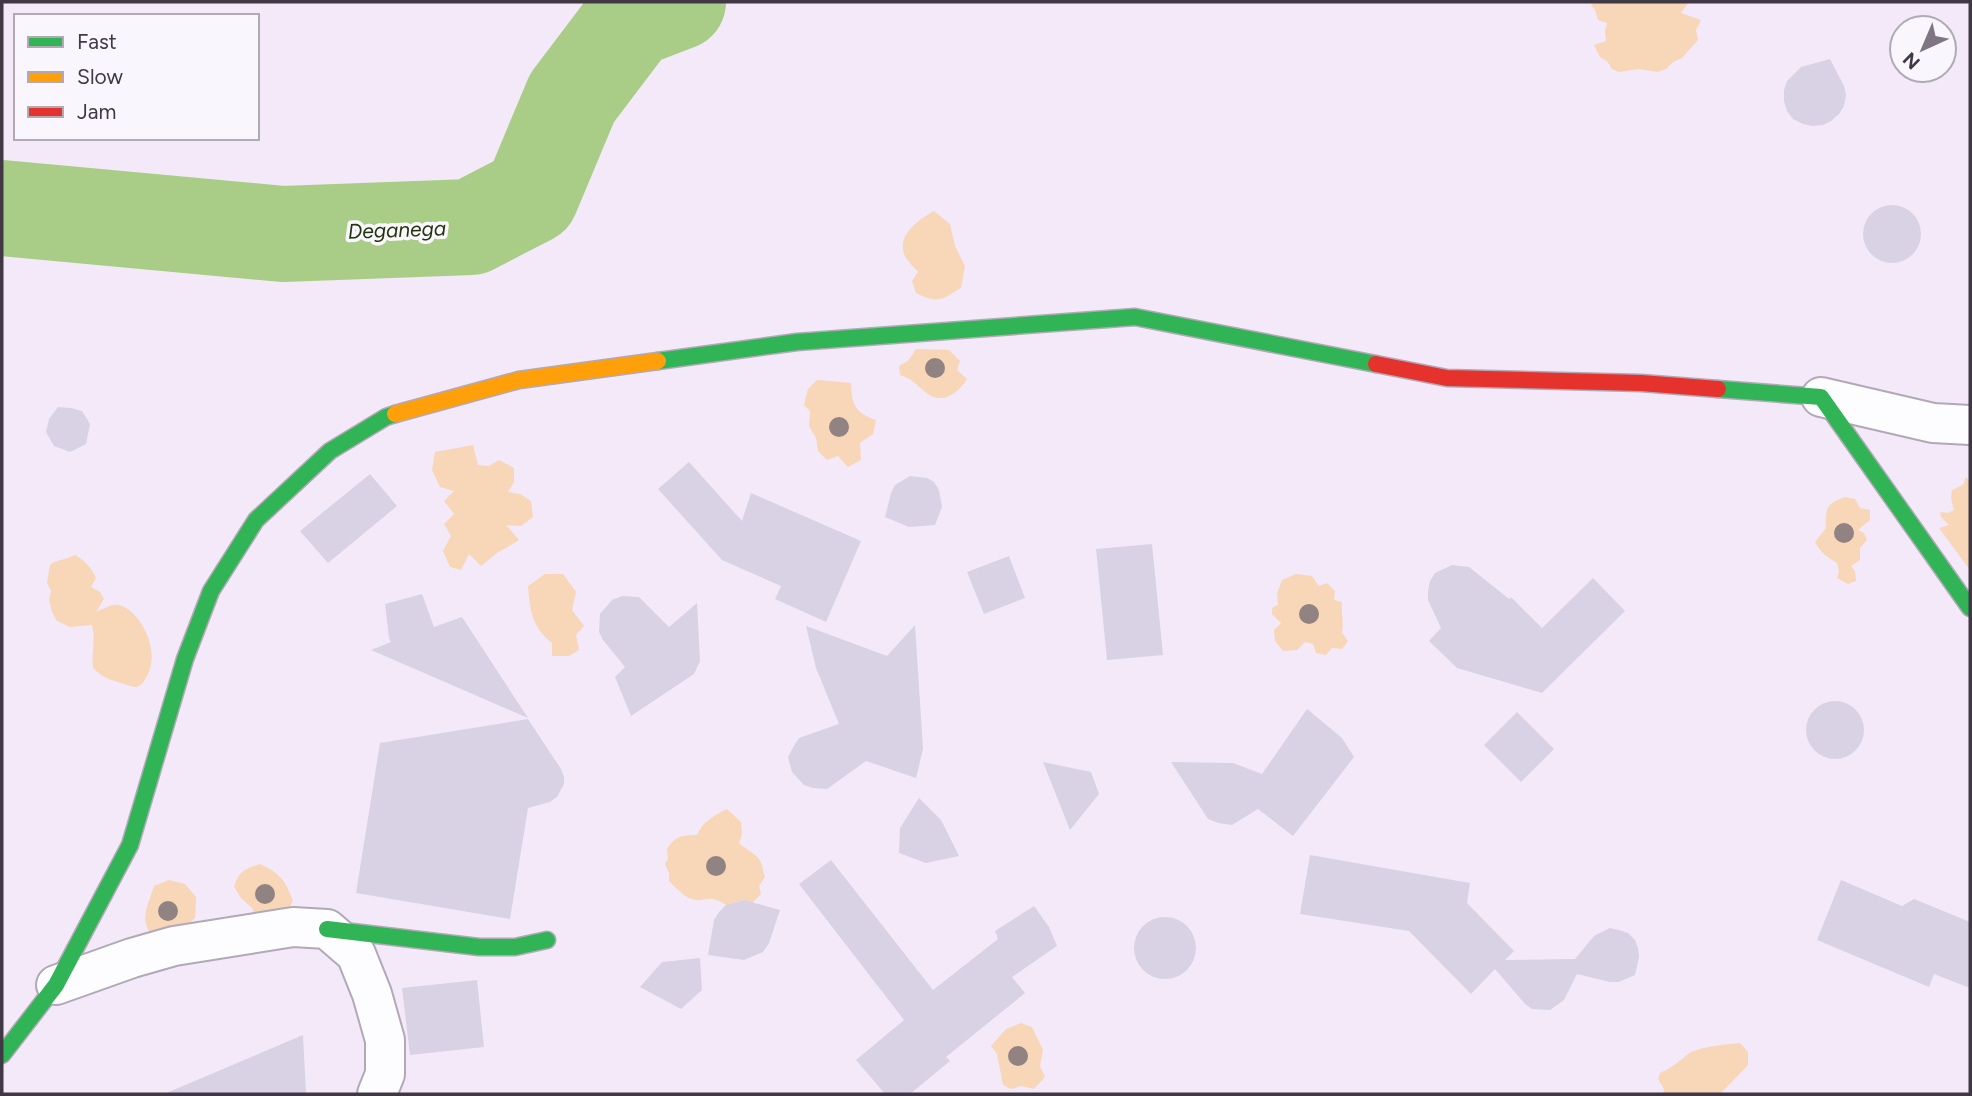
<svg xmlns="http://www.w3.org/2000/svg" width="1972" height="1096" viewBox="0 0 1972 1096" font-family="Figtree,sans-serif">
<style>
.green{fill:#f8d6b8}
.lines{fill:none;stroke-linecap:round;stroke-linejoin:round}
.river{stroke:#a9cd86;stroke-width:96}
.building{fill:#d9d2e5}
.street-casing{stroke:#b1a9b6;stroke-width:42}
.fast-casing{stroke:#b1a9b6;stroke-width:19}
.slow-casing{stroke:#b1a9b6;stroke-width:19}
.jam-casing{stroke:#b1a9b6;stroke-width:19}
.street{stroke:#fdfcfe;stroke-width:38}
.fast{stroke:#30b455;stroke-width:16}
.slow{stroke:#ff9f0a;stroke-width:16}
.jam{stroke:#e5322d;stroke-width:16}
.tree{fill:#908381}
.labels{text-anchor:middle;stroke-width:7;stroke-linejoin:round;paint-order:stroke}
.water-label{font-size:21px;font-style:italic;fill:#21360a;stroke:#faf6fd}
</style>
<rect width="100%" height="100%" fill="#f3e9f9"/>
<path class="green" d="M 1595,2 L 1689,2 L 1681,13 L 1701,20 L 1696,30 L 1698,40 L 1682,58 L 1673,62 L 1666,69 L 1658,72 L 1638,69 L 1619,72 L 1612,69 L 1607,61 L 1600,57 L 1594,45 L 1606,41 L 1605,31 L 1607,23 L 1598,20 L 1595,10 L 1591,5 Z
M 934,211 L 950,224 L 955,246 L 965,266 L 961,288 C 941,300 938,304 916,293 L 912,281 L 918,272 C 914,267 906,260 904,254 C 897,234 920,219 934,211 Z
M 916,349 L 949,350 L 960,361 L 957,370 L 967,379 C 957,395 941,406 924,391 C 914,383 914,380 900,375 L 899,366 L 908,361 Z
M 817,380 L 851,383 C 852,405 855,413 876,420 L 873,434 L 860,443 L 861,460 L 848,467 L 838,456 L 827,460 L 818,451 L 816,438 L 809,426 L 810,411 L 804,405 L 808,389 Z
M 473,445 L 478,465 L 489,466 L 499,460 L 514,468 L 514,482 L 508,492 L 520,494 L 531,501 L 533,517 L 521,526 L 506,525 L 519,540 C 513,544 508,547 502,550 C 494,554 488,561 481,566 L 469,554 L 461,570 L 450,567 L 443,551 L 451,536 L 444,524 L 454,514 L 444,501 L 454,491 L 440,487 L 432,470 L 435,452 Z
M 1966,477 L 1970,481 L 1970,570 L 1939,528 L 1949,525 L 1941,517 L 1940,512 L 1948,513 L 1954,510 L 1951,498 L 1952,490 L 1963,485 Z
M 1845,497 L 1855,499 L 1860,508 L 1870,510 L 1870,520 L 1858,530 L 1864,533 L 1867,540 L 1860,548 L 1860,560 L 1851,566 L 1855,571 L 1856,581 L 1848,584 L 1837,578 L 1839,571 L 1837,563 C 1827,557 1821,553 1815,542 L 1826,528 C 1825,508 1826,504 1845,497 Z
M 75,555 C 85,561 91,567 96,578 L 91,587 L 100,592 L 104,599 L 96,612 C 104,609 113,602 122,606 C 144,615 160,654 147,676 C 144,681 142,686 136,687 C 132,687 125,684 121,683 C 108,679 102,677 93,668 C 91,653 96,640 92,625 L 70,627 L 57,621 L 52,612 L 49,600 L 51,591 L 47,583 L 50,565 C 58,559 66,560 75,555 Z
M 545,574 L 563,574 L 576,592 L 572,610 L 584,626 L 576,635 L 579,650 L 569,656 L 552,656 L 552,643 C 532,627 530,611 528,586 Z
M 1296,574 L 1312,576 L 1319,586 L 1327,583 L 1335,591 L 1334,600 L 1342,602 C 1341,613 1344,622 1342,633 L 1348,641 L 1342,649 L 1332,648 L 1326,655 L 1316,653 L 1313,644 L 1305,642 L 1297,650 L 1283,651 L 1275,641 L 1274,630 L 1281,623 L 1272,614 L 1272,608 L 1278,605 L 1277,593 L 1282,580 Z
M 727,809 L 741,822 L 742,834 L 739,843 C 746,850 759,854 762,865 C 763,869 763,873 765,877 L 759,886 L 761,894 L 752,903 L 744,900 L 726,905 C 708,893 707,903 692,899 C 684,897 675,887 669,881 L 669,873 L 665,864 L 668,859 L 667,849 C 675,836 682,835 697,835 C 702,822 715,815 727,809 Z
M 260,864 C 281,874 285,880 293,901 L 285,915 L 252,920 L 253,909 L 241,898 L 234,887 C 239,871 245,869 260,864 Z
M 169,880 L 185,884 L 196,897 L 195,918 L 162,949 C 139,921 143,919 154,886 Z
M 1021,1023 L 1032,1027 L 1043,1050 L 1040,1066 L 1045,1077 L 1034,1089 L 1021,1086 L 1011,1089 L 1003,1085 L 997,1054 L 991,1046 L 1006,1029 Z
M 1740,1043 L 1748,1052 L 1748,1065 L 1720,1094 L 1663,1094 L 1664,1089 L 1658,1079 L 1660,1073 C 1671,1068 1680,1061 1688,1054 C 1697,1047 1729,1044 1740,1043 Z"/>
<g class="lines">
<path class="river" d="M 2,208 L 283,234 L 471,227 L 531,196 L 572,98 L 631,20 L 678,2"/>
</g>
<path class="building" d="M 1830,59 L 1844,86 L 1846,95 L 1844,106 L 1839,114 L 1831,121 L 1823,125 L 1812,126 L 1803,124 L 1793,119 L 1787,111 L 1784,101 L 1784,90 L 1787,81 L 1801,67 Z
M1863 234a29 29 0 1 1 58 0a29 29 0 1 1-58 0Z
M 58,407 L 71,408 L 82,411 L 90,424 L 86,444 L 70,452 L 54,446 L 46,432 L 49,419 Z
M 689,462 L 742,521 L 751,493 L 861,541 L 826,622 L 775,599 L 781,586 L 722,560 L 658,489 Z
M 370,474 L 397,506 L 328,563 L 300,531 Z
M 910,476 L 927,478 L 934,482 L 939,490 L 942,507 L 935,525 L 909,527 L 885,517 L 891,493 L 895,485 Z
M 1152,544 L 1163,655 L 1107,660 L 1096,549 Z
M 1009,556 L 1025,598 L 984,614 L 967,572 Z
M 1452,565 L 1469,567 L 1509,599 L 1511,597 L 1542,628 L 1593,578 L 1625,611 L 1542,693 L 1457,668 L 1429,641 L 1441,628 L 1428,600 L 1428,591 L 1430,581 L 1435,573 Z
M 422,594 L 434,627 L 462,617 L 528,718 L 371,650 L 391,642 L 389,638 L 385,604 Z
M 622,596 L 639,597 L 669,627 L 697,603 L 700,661 L 694,674 L 631,716 L 615,677 L 625,667 L 603,640 L 599,632 L 600,614 L 612,600 Z
M 915,625 L 923,749 L 916,778 L 866,761 L 827,789 L 813,788 L 804,785 L 792,772 L 788,757 L 795,744 L 799,738 L 839,724 L 816,668 L 806,626 L 887,656 Z
M1806 730a29 29 0 1 1 58 0a29 29 0 1 1-58 0Z
M 1307,709 L 1342,738 L 1354,757 L 1293,836 L 1258,809 L 1232,825 L 1218,823 L 1208,819 L 1171,762 L 1233,763 L 1262,774 Z
M 1517,712 L 1554,749 L 1521,782 L 1484,745 Z
M 528,719 L 561,769 L 564,777 L 564,784 L 557,797 L 550,802 L 528,808 L 510,919 L 356,893 L 380,743 Z
M 1043,762 L 1091,772 L 1099,794 L 1070,830 Z
M 919,798 L 941,820 L 959,856 L 926,863 L 899,853 L 900,828 Z
M 1310,855 L 1470,883 L 1467,903 L 1514,951 L 1505,960 L 1575,959 L 1594,936 L 1610,928 L 1619,930 L 1628,933 L 1635,940 L 1638,948 L 1639,957 L 1635,975 L 1619,982 L 1610,982 L 1577,974 L 1564,1000 L 1550,1010 L 1532,1009 L 1525,1004 L 1495,969 L 1471,994 L 1409,931 L 1300,914 Z
M 831,860 L 933,990 L 998,939 L 995,931 L 1034,906 L 1049,927 L 1057,946 L 1012,977 L 1025,993 L 946,1057 L 950,1061 L 910,1094 L 885,1094 L 856,1060 L 904,1020 L 799,884 Z
M 1841,880 L 1902,906 L 1914,899 L 1970,922 L 1970,988 L 1934,974 L 1929,987 L 1817,940 Z
M 744,900 L 780,910 L 769,943 L 763,952 L 744,960 L 708,955 L 714,920 L 719,912 L 726,905 Z
M1134 948a31 31 0 1 1 62 0a31 31 0 1 1-62 0Z
M 700,958 L 702,990 L 681,1009 L 640,987 L 662,962 Z
M 477,980 L 484,1047 L 410,1055 L 402,988 Z
M 303,1035 L 306,1094 L 164,1094 Z"/>
<g class="lines">
<g class="street-casing">
<path id="street" d="M 1821,397 L 1933,423 L 1970,425
M 56,985 L 132,958 L 174,946 L 293,927 L 327,929 L 356,954 L 372,994 L 385,1040 L 385,1074 L 377,1094"/>
</g>
<g class="fast-casing">
<path id="fast" d="M 658,361 L 797,342 L 1135,317 L 1376,364
M 1718,389 L 1821,397 L 1970,608
M 327,929 L 479,947 L 515,947 L 547,940
M 2,1055 L 56,985 L 130,845 L 185,659 L 211,591 L 256,520 L 330,451 L 386,417 L 395,414"/>
</g>
<g class="slow-casing">
<path id="slow" d="M 395,414 L 519,380 L 658,361"/>
</g>
<g class="jam-casing">
<path id="jam" d="M 1376,364 L 1447,378 L 1641,383 L 1718,389"/>
</g>
<use href="#street" class="street"/>
<use href="#fast" class="fast"/>
<use href="#slow" class="slow"/>
<use href="#jam" class="jam"/>
</g>
<g class="tree">
<circle cx="935" cy="368" r="10"/>
<circle cx="839" cy="427" r="10"/>
<circle cx="1844" cy="533" r="10"/>
<circle cx="1309" cy="614" r="10"/>
<circle cx="716" cy="866" r="10"/>
<circle cx="265" cy="894" r="10"/>
<circle cx="168" cy="911" r="10"/>
<circle cx="1018" cy="1056" r="10"/>
</g>
<g class="labels">
<g class="water-label">
<text transform="translate(397 230) rotate(-2)" y="7">Deganega</text>
</g>
</g>
<rect width="1972" height="1096" fill="none" stroke="#403845" stroke-width="7"/>
<rect x="14" y="14" width="245" height="126" fill="#faf6fd" stroke="#b0aab3" stroke-width="2"/>
<rect x="28" y="37" width="35" height="10" fill="#30b455" stroke="#b0aab3" stroke-width="2"/>
<text x="77" y="49" font-size="21" fill="#403845">Fast</text>
<rect x="28" y="72" width="35" height="10" fill="#ff9f0a" stroke="#b0aab3" stroke-width="2"/>
<text x="77" y="84" font-size="21" fill="#403845">Slow</text>
<rect x="28" y="107" width="35" height="10" fill="#e5322d" stroke="#b0aab3" stroke-width="2"/>
<text x="77" y="119" font-size="21" fill="#403845">Jam</text>
<g transform="translate(1923 49) rotate(224)"><circle r="33" fill="#faf6fd" stroke="#b0aab3" stroke-width="2"/>
<path d="M0-5L12 26L0 18L-12 26Z" fill="#7f7684"/>
<text y="-10" font-size="19" font-weight="bold" text-anchor="middle" fill="#403845">N</text>
</g>
</svg>
